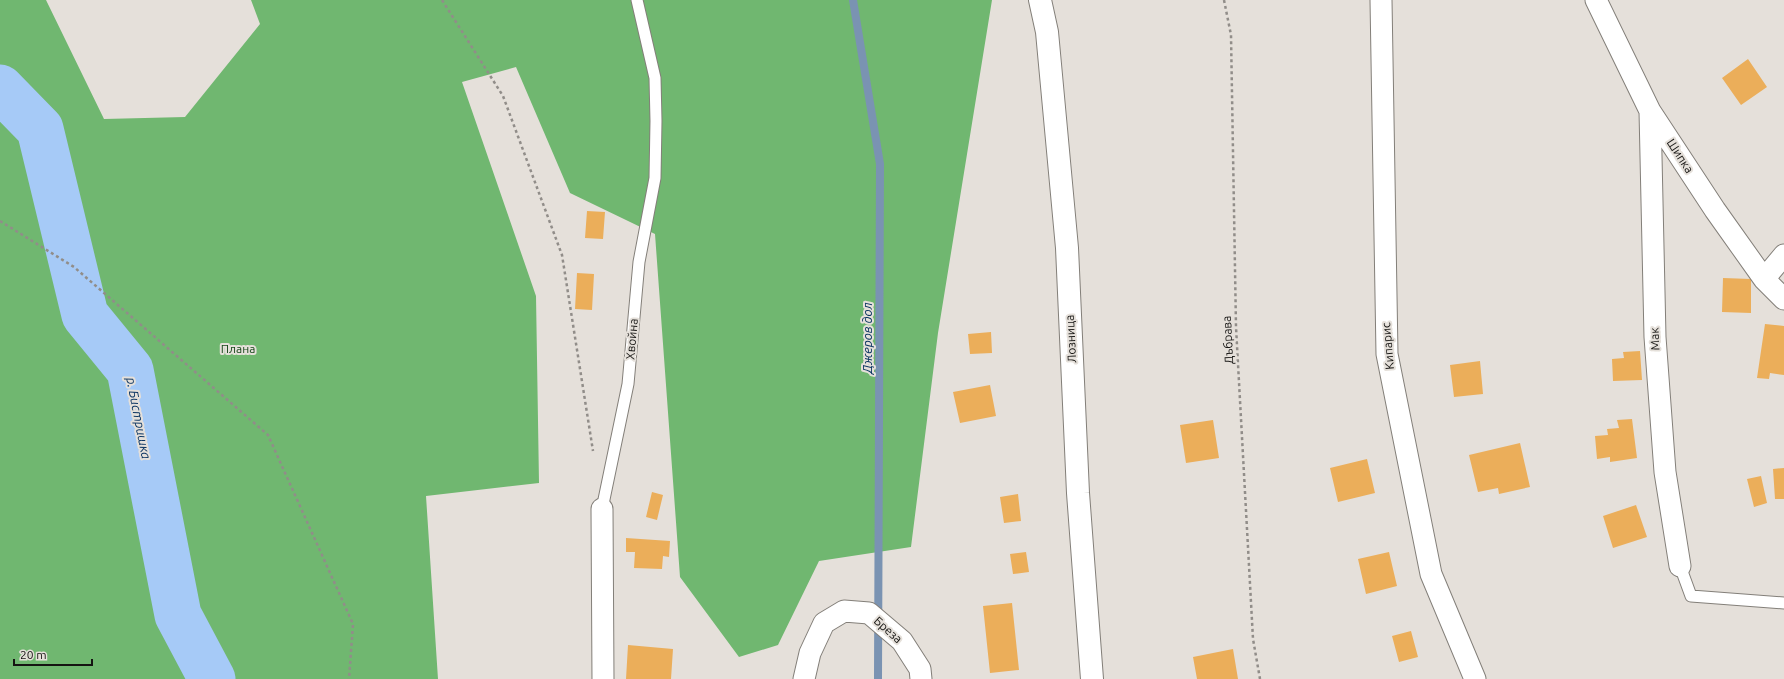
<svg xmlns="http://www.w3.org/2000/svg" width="1784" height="679" viewBox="0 0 1784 679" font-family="Ubuntu,sans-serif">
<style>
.forest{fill:#70b770}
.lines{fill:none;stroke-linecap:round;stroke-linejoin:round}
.stream{stroke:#7a93b2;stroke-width:8}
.river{stroke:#a6caf7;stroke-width:47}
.building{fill:#ebae5a}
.lane-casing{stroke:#837f79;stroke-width:13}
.street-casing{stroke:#837f79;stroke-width:23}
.secondary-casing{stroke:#837f79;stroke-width:24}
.path{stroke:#918d89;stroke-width:2.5;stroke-dasharray:3 3;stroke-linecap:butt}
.lane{stroke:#fff;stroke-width:11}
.street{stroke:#fff;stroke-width:21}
.secondary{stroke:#fff;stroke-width:22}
.labels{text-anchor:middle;stroke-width:4;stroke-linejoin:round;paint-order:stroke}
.street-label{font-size:12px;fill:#151412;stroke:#e5e0da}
.park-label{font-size:12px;fill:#164719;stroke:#e5e0da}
.water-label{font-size:13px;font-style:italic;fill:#0d3663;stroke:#e5e0da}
</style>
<rect width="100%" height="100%" fill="#e5e0da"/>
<path class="forest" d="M 0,0 L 46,0 L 104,119 L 185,117 L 260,24 L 251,0 L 992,0 L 938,333 L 911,547 L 819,561 L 778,645 L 739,657 L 680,577 L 655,234 L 570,193 L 516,67 L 462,82 L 536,296 L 539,483 L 426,496 L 438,679 L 0,679 Z"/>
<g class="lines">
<path class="stream" d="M 853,0 L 880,164 L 878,679"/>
<path class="river" d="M 0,88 L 40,129 L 85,315 L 130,370 L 178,615 L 212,679"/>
</g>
<path class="building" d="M 1748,59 L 1767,87 L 1741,105 L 1722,78 Z
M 587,211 L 605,212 L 603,239 L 585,238 Z
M 577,273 L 594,274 L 592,310 L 575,309 Z
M 1723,278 L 1751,279 L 1751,313 L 1722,312 Z
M 1765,324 L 1784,326 L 1784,375 L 1770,373 L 1769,379 L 1757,378 Z
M 991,332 L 992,353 L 970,354 L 968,334 Z
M 1640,351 L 1642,380 L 1613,381 L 1612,359 L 1624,358 L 1623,352 Z
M 1480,361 L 1483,394 L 1454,397 L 1450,365 Z
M 990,385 L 996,416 L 960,423 L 953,392 Z
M 1632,419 L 1637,458 L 1610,462 L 1610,457 L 1597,459 L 1595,436 L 1608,435 L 1607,429 L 1619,428 L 1617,420 Z
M 1213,420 L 1219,458 L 1186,463 L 1180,425 Z
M 1520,443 L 1530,487 L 1499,494 L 1498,488 L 1478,492 L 1469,455 Z
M 1367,459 L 1375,493 L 1338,502 L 1330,468 Z
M 1784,468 L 1784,499 L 1775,499 L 1773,469 Z
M 1761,476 L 1767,503 L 1754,507 L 1747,479 Z
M 652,492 L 663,495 L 657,520 L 646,517 Z
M 1018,494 L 1021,521 L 1004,523 L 1000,497 Z
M 1636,505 L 1647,537 L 1613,548 L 1603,516 Z
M 626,538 L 670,541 L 669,557 L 663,556 L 662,569 L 634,568 L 635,552 L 626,552 Z
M 1026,552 L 1029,572 L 1013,574 L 1010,554 Z
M 1389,552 L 1397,586 L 1366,594 L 1358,559 Z
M 1012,603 L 1019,670 L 990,673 L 983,606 Z
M 1411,631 L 1418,657 L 1399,662 L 1392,636 Z
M 628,645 L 673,649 L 671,679 L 626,679 Z
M 1233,649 L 1238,679 L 1197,679 L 1193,657 Z"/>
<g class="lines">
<g class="lane-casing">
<path id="lane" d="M 602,509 L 628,384 L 639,262 L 655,178 L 656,121 L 655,78 L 637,0
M 1680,566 L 1691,596 L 1784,603"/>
</g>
<g class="street-casing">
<path id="street" d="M 1381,0 L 1387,354 L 1431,574 L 1475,679
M 1596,0 L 1650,111 L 1715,210 L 1764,279 L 1784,299
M 1650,111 L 1655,337 L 1665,472 L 1680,566
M 1764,279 L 1784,255
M 602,509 L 603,679
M 804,679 L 810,653 L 824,623 L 844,611 L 869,613 L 902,641 L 920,669 L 921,679"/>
</g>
<g class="secondary-casing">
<path id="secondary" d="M 1040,0 L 1047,32 L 1067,248 L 1078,493 L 1092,679"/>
</g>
<path class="path" d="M 442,0 L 503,96 L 562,255 L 593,451
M 1224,0 L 1231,35 L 1236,327 L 1253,639 L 1260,679
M 0,221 L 74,267 L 268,435 L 353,624 L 349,679"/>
<use href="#lane" class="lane"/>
<use href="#street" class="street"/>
<use href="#secondary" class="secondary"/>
</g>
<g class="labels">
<g class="street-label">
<text transform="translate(1680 156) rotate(57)" y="4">Шипка</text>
<text transform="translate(632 339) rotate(-85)" y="4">Хвойна</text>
<text transform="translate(1071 339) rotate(-93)" y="4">Лозница</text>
<text transform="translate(1655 339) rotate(-93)" y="4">Мак</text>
<text transform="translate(1228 340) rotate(-93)" y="4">Дъбрава</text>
<text transform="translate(1388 346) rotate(-95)" y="4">Кипарис</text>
<text transform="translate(888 630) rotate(42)" y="4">Бреза</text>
</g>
<g class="park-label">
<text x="238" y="353">Плана</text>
</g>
<g class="water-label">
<text transform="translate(867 338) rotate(-90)" y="5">Джеров дол</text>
<text transform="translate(139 418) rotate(79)" y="5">р. Бистришка</text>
</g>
</g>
<path d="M14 659v6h78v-6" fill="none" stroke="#151412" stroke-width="2"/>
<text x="20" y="659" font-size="12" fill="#151412" stroke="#e5e0da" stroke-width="3" paint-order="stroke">20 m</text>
</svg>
